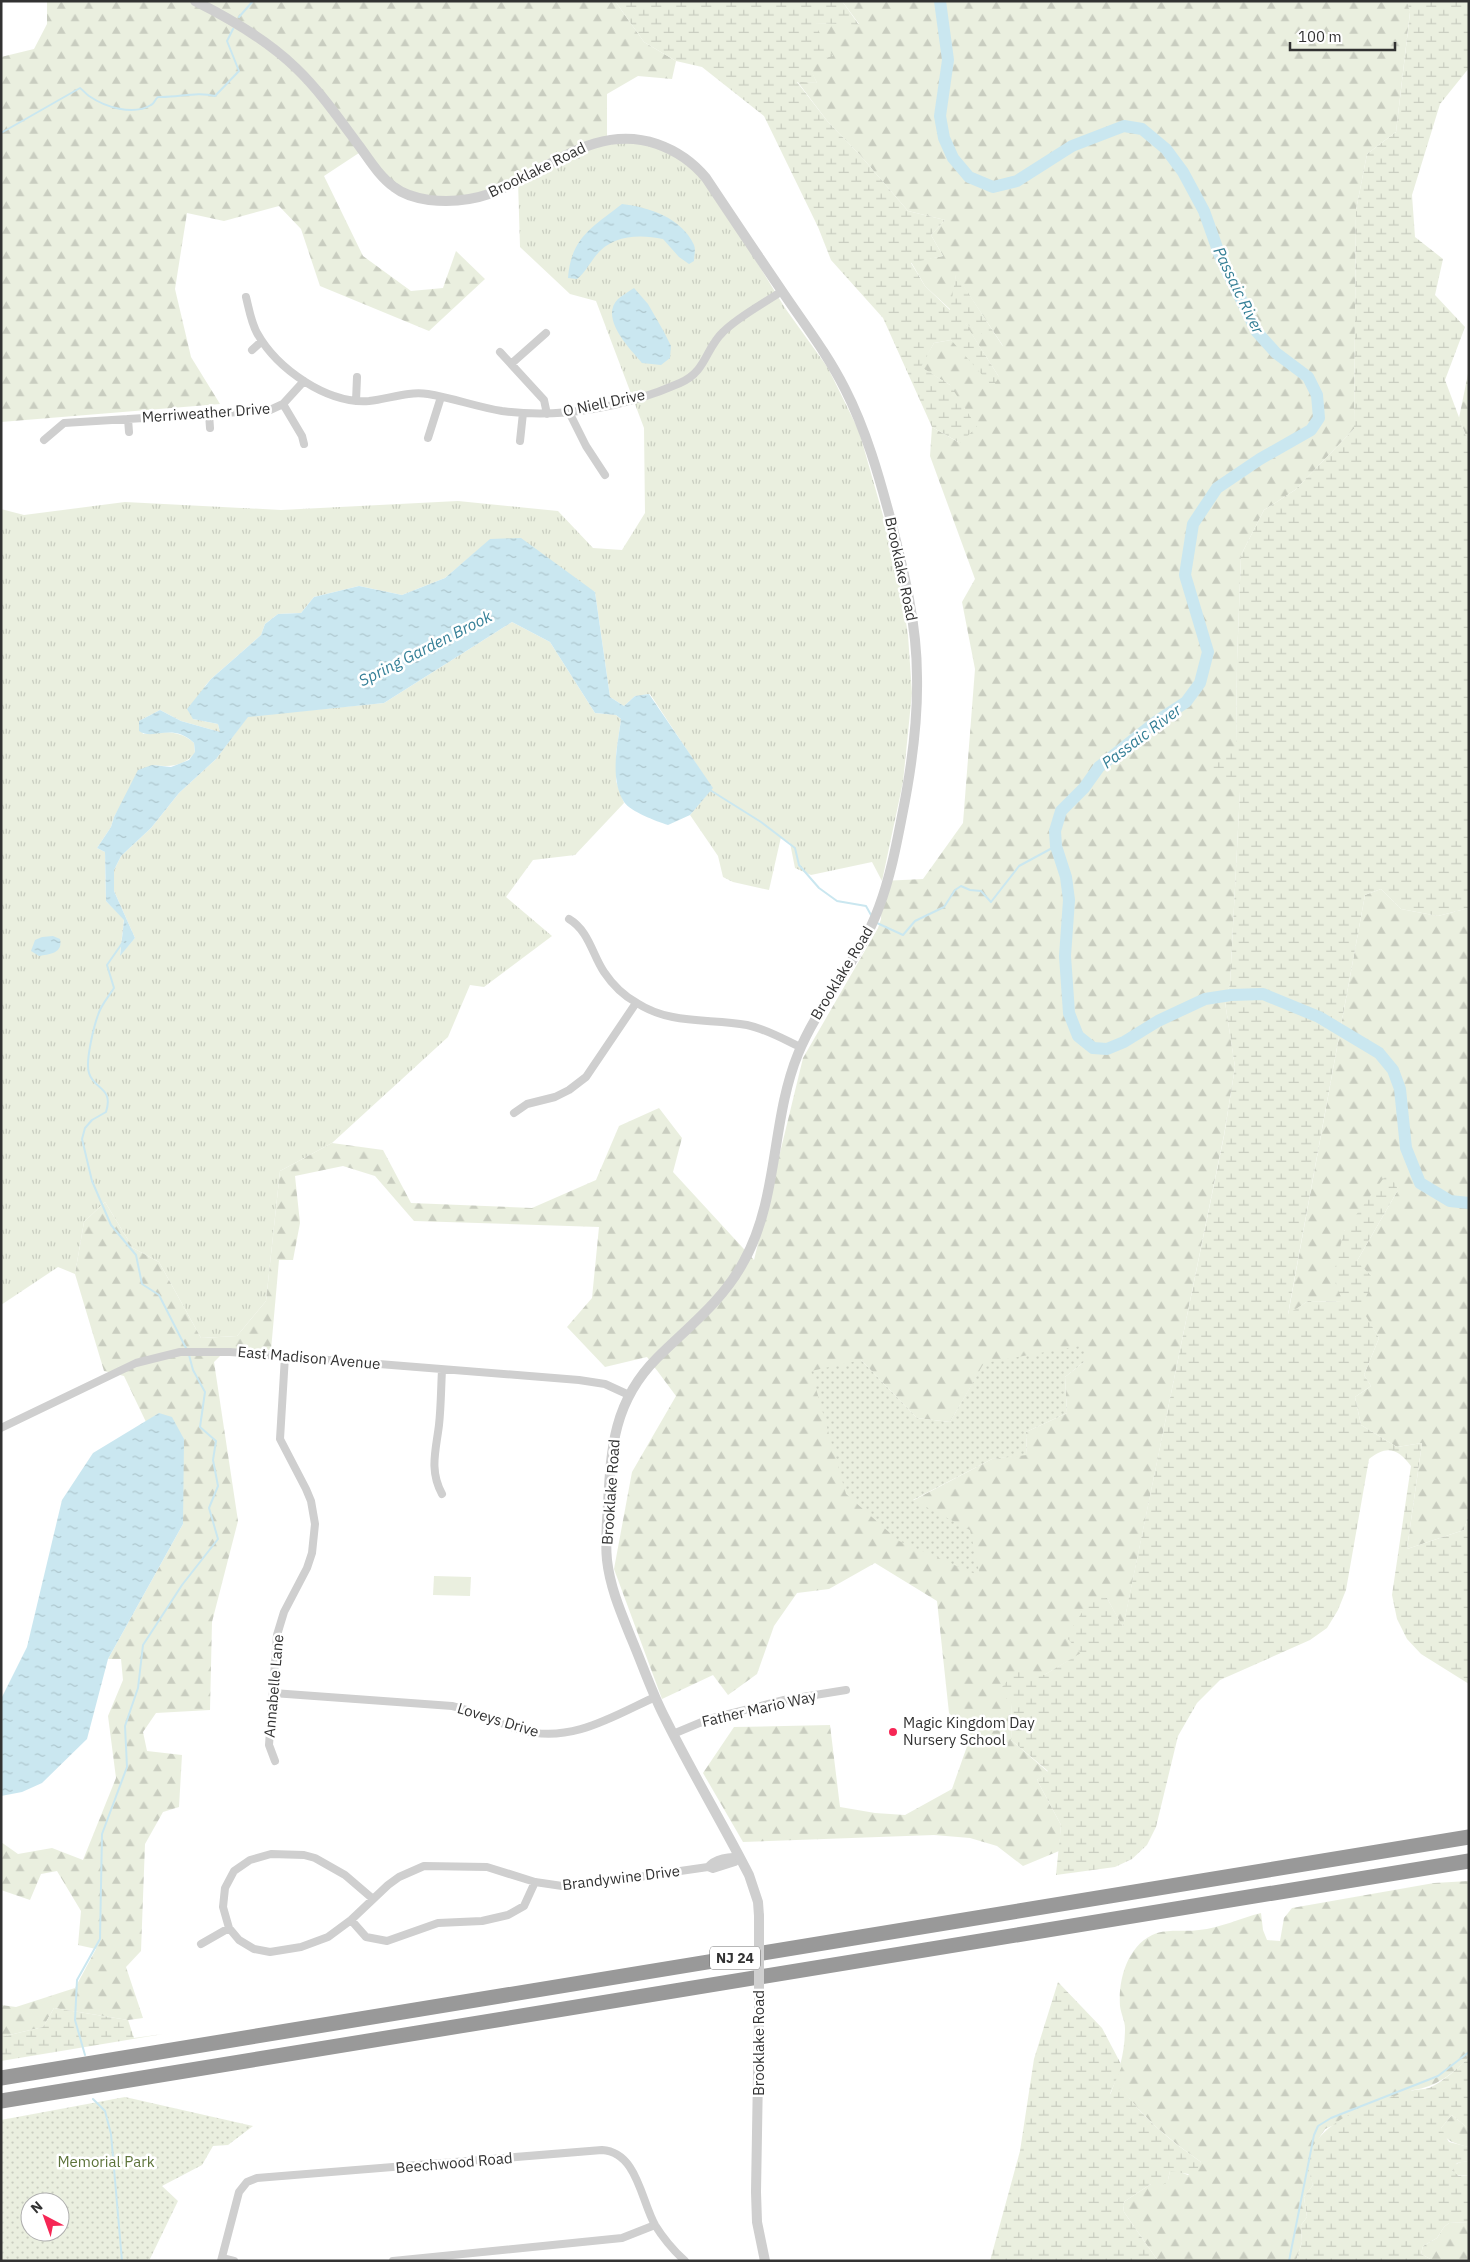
<svg xmlns="http://www.w3.org/2000/svg" width="1470" height="2262" viewBox="0 0 1470 2262" font-family="'IBM Plex Sans',sans-serif">
<style>
.grass{fill:url(#grass-tufts)}
.forest{fill:url(#forest-firs);fill-rule:evenodd}
.wetland{fill:url(#wetland-marsh)}
.park{fill:url(#park-dots);fill-rule:evenodd}
.garden{fill:#eaefdf}
.water{fill:url(#water-ripples)}
.lines{fill:none;stroke-linecap:round;stroke-linejoin:round}
.stream{stroke:#cae7f0;stroke-width:2}
.river{stroke:#cae7f0;stroke-width:12}
.minor{stroke:#cfcfcf;stroke-width:8}
.tertiary{stroke:#cfcfcf;stroke-width:10}
.motorway{stroke:#999;stroke-width:15}
.tertiary-bridge{stroke:#cfcfcf;stroke-width:10}
.poi-dot{fill:#f62655;stroke:#fff;stroke-width:2}
.labels{text-anchor:middle;stroke-width:5;stroke-linejoin:round;paint-order:stroke}
.shield{fill:#fff;stroke:#707070;stroke-width:1}
.shield-label{font-size:14px;font-weight:bold;fill:#323232}
.street-label{font-size:15px;fill:#323232;stroke:#fff}
.poi-label{font-size:15px;fill:#323232;stroke:#fff;text-anchor:start}
.park-label{font-size:15px;fill:#5d733a;stroke:#fff}
.water-label{font-size:16px;font-style:italic;fill:#347f96;stroke:#fff}
</style>
<defs>
<pattern id="grass-tufts" width="24" height="20" patternUnits="userSpaceOnUse" patternTransform="scale(1.25)"><rect width="24" height="20" fill="#eaefdf"/><path d="M3 7l-1-3M5 7V3M7 7l1-3M15 17l-1-3M17 17v-4M19 17l1-3" fill="none" stroke="#c9cdc0"/></pattern>
<pattern id="forest-firs" width="22" height="20" patternUnits="userSpaceOnUse" patternTransform="scale(1.25)"><rect width="22" height="20" fill="#eaefdf"/><path d="M5 1l3.5 6h-7zM16 11l3.5 6h-7z" fill="#c9cdc0"/></pattern>
<pattern id="wetland-marsh" width="20" height="14" patternUnits="userSpaceOnUse" patternTransform="scale(1.25)"><rect width="20" height="14" fill="#eaefdf"/><path d="M1 5h8M5 5V1M11 12h8M15 12V8" fill="none" stroke="#c9cdc0"/></pattern>
<pattern id="park-dots" width="8" height="8" patternUnits="userSpaceOnUse" patternTransform="scale(1.25)"><rect width="8" height="8" fill="#eaefdf"/><path d="M2 2h.1M6 6h.1" fill="none" stroke="#c9cdc0" stroke-width="1.8" stroke-linecap="round"/></pattern>
<pattern id="water-ripples" width="26" height="14" patternUnits="userSpaceOnUse" patternTransform="scale(1.25)"><rect width="26" height="14" fill="#cae7f0"/><path d="M2 4q2-2 4 0t4 0M15 11q2-2 4 0t4 0" fill="none" stroke="#aec7ce"/></pattern>
</defs>
<rect width="100%" height="100%" fill="#fff"/>
<path class="grass" d="M 607,139 L 664,145 L 702,173 L 785,308 L 828,368 L 859,431 L 884,519 L 900,584 L 908,635 L 912,693 L 903,782 L 882,881 L 872,862 L 811,875 L 795,868 L 790,843 L 781,837 L 769,890 L 733,882 L 723,877 L 718,856 L 690,815 L 712,788 L 650,694 L 635,696 L 624,706 L 610,697 L 595,592 L 490,540 L 445,578 L 402,595 L 359,586 L 314,597 L 301,613 L 278,614 L 265,624 L 261,635 L 211,679 L 205,686 L 193,719 L 218,724 L 220,732 L 181,721 L 160,710 L 139,721 L 143,734 C 162,732 179,729 194,743 L 195,753 C 183,767 170,767 152,765 L 124,800 L 114,817 L 111,827 L 97,848 L 105,852 L 106,901 L 124,919 L 120,955 L 135,938 L 114,891 L 114,870 L 121,856 L 151,828 L 179,793 L 216,759 L 248,716 L 384,703 L 512,622 L 550,642 L 595,713 L 616,715 L 621,719 L 616,754 L 616,781 L 624,803 L 575,855 L 533,860 L 506,897 L 552,936 L 484,987 L 470,985 L 448,1037 L 332,1143 L 280,1171 L 266,1301 L 237,1336 L 201,1338 L 159,1262 L 133,1248 L 105,1202 L 84,1222 L 75,1274 L 58,1267 L 1,1305 L 1,509 L 24,515 L 125,502 L 281,510 L 458,501 L 558,511 L 593,548 L 622,550 L 645,513 L 644,428 L 596,301 L 570,294 L 520,247 L 518,181 Z"/>
<path class="forest" d="M 47,1 L 615,1 L 644,42 L 676,61 L 672,79 L 638,76 L 607,94 L 607,139 L 465,200 L 419,197 L 395,187 L 365,149 L 324,176 L 363,256 L 411,291 L 443,288 L 456,251 L 485,279 L 429,331 L 320,286 L 301,229 L 279,206 L 224,221 L 187,213 L 175,289 L 191,357 L 220,404 L 1,422 L 1,57 L 34,49 L 47,24 Z
M 842,1 L 1407,1 L 1410,12 L 1396,132 L 1367,154 L 1356,210 L 1354,429 L 1295,490 L 1264,510 L 1241,555 L 1237,661 L 1236,746 L 1240,791 L 1230,984 L 1225,1002 L 1235,1067 L 1224,1135 L 1123,1628 L 1107,1598 L 1082,1653 L 1044,1675 L 1012,1703 L 1011,1740 L 1048,1772 L 1037,1780 L 1061,1825 L 1059,1851 L 1023,1866 L 997,1846 L 970,1838 L 934,1835 L 743,1842 L 703,1773 L 734,1727 L 830,1725 L 840,1807 L 875,1813 L 905,1815 L 952,1789 L 971,1735 L 949,1713 L 937,1601 L 875,1563 L 829,1589 L 797,1593 L 774,1626 L 757,1674 L 728,1695 L 713,1675 L 662,1699 L 614,1569 L 632,1472 L 676,1396 L 647,1357 L 605,1367 L 567,1327 L 592,1298 L 599,1227 L 414,1221 L 375,1176 L 343,1166 L 295,1176 L 300,1223 L 293,1260 L 279,1260 L 271,1350 L 225,1351 L 214,1362 L 238,1521 L 212,1622 L 210,1710 L 156,1713 L 143,1732 L 147,1751 L 182,1755 L 179,1807 L 163,1812 L 145,1844 L 141,1951 L 126,1967 L 143,2018 L 128,2020 L 54,2008 L 43,2027 L 1,2037 L 1,2005 L 16,2007 L 75,1988 L 96,1949 L 78,1945 L 81,1911 L 57,1871 L 41,1874 L 30,1900 L 1,1890 L 1,1842 L 18,1854 L 52,1848 L 83,1860 L 116,1778 L 108,1716 L 123,1680 L 121,1659 L 108,1659 L 183,1524 L 159,1413 L 146,1422 L 124,1376 L 104,1371 L 75,1274 L 84,1222 L 105,1202 L 133,1248 L 159,1262 L 201,1338 L 237,1336 L 266,1301 L 280,1171 L 332,1143 L 383,1150 L 411,1203 L 532,1208 L 596,1180 L 619,1126 L 659,1108 L 682,1138 L 673,1172 L 754,1260 L 803,1058 L 878,928 L 881,919 L 882,881 L 923,879 L 963,823 L 975,669 L 962,602 L 975,579 L 930,456 L 932,427 L 960,443 L 950,385 L 920,367 L 934,343 L 951,340 L 999,377 L 964,322 L 1003,346 L 956,275 L 951,310 L 925,286 L 911,262 L 943,256 L 931,235 L 945,220 L 908,211 L 860,155 L 828,122 L 797,81 L 817,83 L 807,63 L 814,23 L 859,24 ZM 861,1360 L 917,1418 L 950,1422 L 984,1364 L 1084,1362 L 1065,1377 L 1067,1413 L 1026,1432 L 1027,1454 L 992,1459 L 912,1501 Z
M 1469,369 L 1469,444 L 1459,418 Z
M 1381,889 L 1401,909 L 1438,916 L 1469,908 L 1469,1513 L 1464,1530 L 1407,1549 L 1422,1443 L 1397,1447 L 1361,1425 L 1355,1397 L 1371,1386 L 1364,1375 L 1379,1338 L 1360,1308 L 1357,1261 L 1398,1190 L 1344,1231 L 1343,1302 L 1308,1301 L 1288,1315 L 1365,895 Z
M 1469,1881 L 1469,2057 C 1453,2074 1436,2087 1413,2090 L 1325,2129 L 1310,2152 L 1309,2169 L 1313,2185 L 1304,2197 L 1307,2217 L 1301,2225 L 1302,2242 L 1296,2261 L 1158,2261 L 1124,2212 L 1123,2205 L 1125,2201 L 1151,2184 L 1168,2180 L 1170,2171 L 1174,2170 L 1188,2175 L 1201,2162 C 1171,2141 1144,2119 1122,2089 L 1110,2095 C 1119,2072 1125,2053 1125,2028 C 1125,2021 1121,2014 1120,2006 C 1118,1979 1128,1943 1157,1933 C 1171,1929 1185,1932 1199,1930 C 1220,1928 1241,1918 1261,1913 L 1263,1930 L 1267,1940 L 1280,1941 L 1284,1918 L 1292,1908 L 1434,1883 Z
M 1452,2115 L 1469,2129 L 1469,2147 C 1457,2144 1444,2142 1441,2128 Z
M 1469,2161 L 1469,2175 C 1462,2175 1456,2178 1452,2171 C 1454,2162 1461,2162 1469,2161 Z
M 1469,2222 L 1469,2261 L 1434,2261 L 1421,2254 L 1423,2246 L 1437,2238 L 1444,2227 L 1449,2223 Z"/>
<path class="wetland" d="M 615,1 L 842,1 L 859,25 L 814,23 L 833,56 L 808,63 L 817,83 L 797,82 L 828,122 L 860,155 L 908,211 L 945,220 L 931,235 L 943,256 L 911,263 L 925,286 L 950,310 L 956,274 L 1004,348 L 965,323 L 999,377 L 993,387 L 951,340 L 934,343 L 921,367 L 950,385 L 977,427 L 960,443 L 932,427 L 883,318 L 831,260 L 818,227 L 764,116 L 702,67 L 676,61 L 644,42 Z
M 1407,1 L 1469,1 L 1469,68 L 1440,104 L 1412,195 L 1415,237 L 1443,259 L 1435,295 L 1465,327 L 1445,380 L 1469,444 L 1469,908 L 1438,916 L 1401,909 L 1381,889 L 1365,895 L 1288,1314 L 1308,1301 L 1343,1302 L 1333,1277 L 1344,1231 L 1389,1171 L 1398,1190 L 1357,1261 L 1374,1279 L 1361,1308 L 1379,1338 L 1364,1375 L 1371,1386 L 1355,1397 L 1361,1425 L 1397,1447 L 1422,1443 L 1407,1549 L 1464,1530 L 1469,1513 L 1469,1684 L 1421,1654 L 1407,1639 L 1397,1619 L 1392,1595 L 1411,1466 C 1398,1448 1386,1445 1369,1459 L 1346,1590 L 1338,1610 L 1327,1628 L 1310,1640 L 1220,1680 L 1197,1703 L 1178,1736 L 1156,1827 L 1147,1845 L 1132,1859 L 1115,1867 L 1056,1875 L 1061,1825 L 1037,1780 L 1048,1771 L 1011,1740 L 1012,1703 L 998,1692 L 1017,1669 L 1044,1675 L 1081,1653 L 1066,1637 L 1092,1597 L 1107,1598 L 1123,1627 L 1224,1136 L 1235,1067 L 1225,1002 L 1230,984 L 1240,791 L 1208,770 L 1236,746 L 1237,661 L 1241,555 L 1264,510 L 1295,490 L 1354,429 L 1356,210 L 1367,154 L 1396,132 L 1410,13 Z
M 1058,1982 L 1102,2028 L 1122,2066 L 1110,2094 L 1122,2088 C 1143,2119 1171,2141 1201,2162 L 1194,2175 L 1170,2171 L 1168,2180 L 1162,2186 L 1151,2184 L 1125,2201 L 1123,2205 L 1124,2212 L 1158,2261 L 990,2261 L 1020,2151 L 1034,2059 Z
M 54,2008 L 128,2020 L 134,2038 L 163,2034 L 1,2061 L 1,2037 L 43,2027 Z
M 1469,2057 L 1469,2129 L 1452,2115 L 1441,2128 L 1449,2142 L 1469,2147 L 1469,2161 L 1457,2163 L 1452,2171 L 1459,2176 L 1469,2175 L 1469,2222 L 1449,2223 L 1444,2227 L 1437,2238 L 1423,2246 L 1421,2254 L 1434,2261 L 1296,2261 L 1302,2242 L 1301,2225 L 1307,2217 L 1304,2197 L 1313,2185 C 1310,2175 1305,2160 1310,2151 C 1329,2116 1374,2103 1410,2091 C 1416,2089 1423,2090 1429,2088 C 1444,2081 1457,2069 1469,2057 Z"/>
<path class="park" d="M 1085,1345 L 1084,1362 L 1065,1377 L 1067,1413 L 1026,1432 L 1027,1455 L 992,1459 L 913,1500 L 970,1530 L 980,1576 L 899,1541 L 846,1494 L 811,1371 L 861,1360 L 917,1418 L 950,1422 L 984,1363 Z
M 125,2097 L 253,2126 L 228,2145 L 213,2146 L 202,2165 L 162,2186 L 178,2201 L 149,2261 L 1,2261 L 1,2120 ZM 30,2202 L 60,2202 L 60,2232 L 30,2232 Z"/>
<path class="garden" d="M 434,1576 L 471,1577 L 470,1596 L 433,1595 Z"/>
<path class="water" d="M 622,204 C 649,207 682,218 694,245 C 696,250 694,256 694,261 L 689,264 L 679,257 L 663,239 C 638,234 610,235 594,258 C 588,266 585,272 577,279 L 568,278 C 571,237 593,227 622,204 Z
M 634,288 L 648,304 L 664,332 L 671,346 L 670,358 L 661,365 L 642,363 C 630,349 599,318 618,299 C 623,295 629,291 634,288 Z
M 521,538 L 595,592 L 610,697 L 624,706 L 635,696 L 649,694 L 713,788 L 690,815 L 668,825 C 656,821 631,812 624,802 C 609,778 618,744 621,719 L 616,715 L 595,713 L 550,642 L 512,622 L 384,703 L 248,717 L 216,759 L 179,793 L 151,828 L 121,856 L 114,870 L 114,891 L 135,938 L 120,956 L 124,920 L 106,901 L 105,852 L 97,848 L 111,827 L 114,817 L 138,770 L 152,765 L 171,767 L 189,760 L 195,752 L 194,743 C 172,722 153,741 139,731 L 139,721 L 160,710 L 181,721 L 220,732 L 218,724 L 193,719 L 187,709 L 211,679 L 261,635 L 265,624 L 269,621 L 278,614 L 301,613 L 314,597 L 359,586 L 402,595 L 445,578 L 490,539 Z
M 53,936 L 60,939 C 63,953 51,954 39,956 L 31,951 L 35,940 L 42,937 Z
M 159,1413 L 172,1417 L 184,1439 L 183,1524 L 108,1659 L 87,1739 L 42,1783 L 22,1792 L 1,1796 L 1,1699 L 27,1647 L 62,1500 L 93,1453 Z"/>
<g class="lines">
<path class="stream" d="M 239,17 L 253,1
M 1,133 L 80,88 C 84,91 86,94 89,96 C 105,107 133,116 151,105 C 155,103 154,100 158,97 C 178,98 196,91 215,96 L 239,71 L 227,41 L 233,29
M 710,790 L 761,822 L 795,848 L 799,865 L 819,888 L 837,901 L 866,906 L 871,915
M 877,923 L 903,935 L 915,921 L 944,907 L 955,890 L 961,886 L 970,890 L 981,891 L 991,902 L 1019,866 L 1056,846
M 123,942 L 107,965 L 114,988 C 109,996 101,1005 98,1015 C 94,1026 85,1062 89,1073 C 94,1090 114,1087 106,1112 L 92,1120 L 85,1128 L 82,1139 L 92,1181 L 111,1225 L 136,1255 L 142,1284 L 159,1295 L 187,1350
M 85,2055 L 75,2020 L 77,1980 L 100,1939 L 102,1834 L 127,1767 L 125,1726 L 138,1688 L 143,1645 L 182,1585 L 218,1539 L 209,1508 L 218,1486 L 213,1460 L 216,1441 L 200,1427 L 205,1392 L 193,1370 L 189,1355
M 93,2099 L 105,2111 L 111,2134 L 122,2261
M 1289,2261 L 1314,2135 L 1318,2126 L 1331,2118 L 1438,2076 L 1469,2052"/>
<path class="river" d="M 940,1 L 948,60 L 940,116 L 944,138 L 953,158 L 969,177 L 993,187 L 1017,181 L 1072,146 L 1124,126 L 1142,129 L 1166,149 L 1183,172 L 1204,211 L 1220,256 L 1257,332 L 1276,353 L 1308,377 L 1317,395 L 1319,418 L 1311,430 L 1260,459 L 1217,488 L 1193,524 L 1185,575 L 1208,652 L 1200,683 L 1186,702 L 1157,721 L 1099,767 L 1084,788 L 1061,811 L 1055,831 L 1056,846 L 1066,877 L 1069,900 L 1065,956 L 1069,1013 L 1078,1036 L 1093,1048 L 1107,1049 L 1124,1042 L 1158,1021 L 1205,999 L 1231,995 L 1263,994 L 1319,1017 L 1379,1053 L 1393,1070 L 1400,1089 L 1406,1148 L 1420,1183 L 1450,1201 L 1469,1203"/>
<path class="minor" d="M 246,297 C 249,309 251,322 257,333 C 277,369 327,404 369,401 C 389,399 407,391 428,394 C 453,398 477,407 502,411 C 561,419 626,407 680,383 C 707,371 705,349 723,332 C 739,316 763,304 782,291
M 252,350 L 262,341
M 500,352 L 544,400 L 547,414
M 511,364 L 546,333
M 356,401 L 357,377
M 283,404 L 302,436 L 304,444
M 569,412 L 586,446 L 605,475
M 209,414 L 210,428
M 128,419 L 129,432
M 428,438 L 441,397
M 44,440 L 64,423 L 270,410 L 283,404 L 304,381
M 520,441 L 523,413
M 569,919 C 589,931 592,954 604,972 C 612,984 624,996 637,1003 C 671,1025 709,1018 747,1025 C 766,1029 783,1039 800,1047
M 514,1113 L 527,1104 L 555,1097 L 569,1090 L 586,1077 L 636,1003
M 1,1428 L 136,1363 L 180,1352 L 230,1352 L 579,1380 L 605,1384 L 629,1395
M 442,1494 C 429,1470 436,1450 439,1425 C 441,1407 441,1388 442,1370
M 273,1693 L 452,1706 C 476,1711 497,1723 521,1730 C 570,1744 612,1717 655,1697
M 673,1734 L 709,1719 L 784,1700 L 846,1690
M 275,1761 L 269,1745 L 277,1635 L 284,1612 L 307,1568 L 312,1553 L 315,1524 L 311,1501 L 306,1489 L 280,1439 L 285,1356
M 708,1867 C 714,1859 731,1855 740,1858
M 373,1899 L 345,1875 L 315,1858 L 304,1855 L 271,1854 L 250,1860 L 234,1871 L 225,1888 L 223,1907 L 229,1928 L 239,1940 L 254,1949 L 270,1952 L 301,1947 L 328,1937 L 351,1920 L 388,1885 L 399,1877 L 424,1866 L 487,1867 L 535,1882 L 569,1887 L 708,1867 L 713,1869 L 735,1862 L 740,1858
M 351,1920 L 366,1937 L 387,1941 L 438,1923 L 482,1921 L 508,1915 L 524,1906 L 535,1882
M 201,1944 L 229,1928
M 222,2258 L 234,2261
M 221,2261 L 239,2192 L 247,2182 L 257,2178 L 602,2150 C 637,2152 641,2200 655,2225 C 663,2238 673,2250 685,2261
M 393,2261 L 622,2238 L 655,2225"/>
<path class="tertiary" d="M 195,1 C 231,19 267,40 296,68 C 320,91 340,120 360,147 C 370,161 380,177 394,187 C 404,195 416,198 429,200 C 449,202 469,201 489,194 C 545,174 593,122 657,144 C 677,151 692,161 706,178 C 732,217 758,256 784,294 C 805,325 828,355 845,389 C 866,430 879,476 891,521 C 904,572 917,624 917,677 C 918,724 911,771 902,816 C 896,847 890,878 879,907 C 860,960 819,1002 798,1054 C 771,1120 779,1198 744,1261 C 723,1301 688,1327 657,1358 C 614,1401 611,1447 608,1504 C 607,1523 605,1542 607,1560 C 610,1588 622,1615 632,1640 C 643,1666 652,1693 665,1718 C 691,1771 722,1822 749,1875 L 758,1902 L 759,1916
M 759,2016 L 756,2192 L 757,2222 L 765,2261"/>
<path class="motorway" d="M 1,2078 L 1469,1837
M 1,2101 L 1469,1861"/>
<path class="tertiary-bridge" d="M 759,1916 L 759,2016"/>
</g>
<circle class="poi-dot" cx="893" cy="1732" r="5"/>
<g class="labels">
<rect class="shield" x="710" y="1946.5" width="50" height="23" rx="4"/>
<g class="shield-label">
<text x="735" y="1963">NJ 24</text>
</g>
<g class="street-label">
<text transform="translate(537 170) rotate(-26)" y="5">Brooklake Road</text>
<text transform="translate(604 403) rotate(-12)" y="5">O Niell Drive</text>
<text transform="translate(206 413) rotate(-4)" y="5">Merriweather Drive</text>
<text transform="translate(901 569) rotate(78)" y="5">Brooklake Road</text>
<text transform="translate(842 973) rotate(-59)" y="5">Brooklake Road</text>
<text transform="translate(309 1358) rotate(5)" y="5">East Madison Avenue</text>
<text transform="translate(611 1492) rotate(-86)" y="5">Brooklake Road</text>
<text transform="translate(274 1686) rotate(-85)" y="5">Annabelle Lane</text>
<text transform="translate(759 1709) rotate(-13)" y="5">Father Mario Way</text>
<text transform="translate(498 1720) rotate(17)" y="5">Loveys Drive</text>
<text transform="translate(621 1878) rotate(-7)" y="5">Brandywine Drive</text>
<text transform="translate(759 2043) rotate(-90)" y="5">Brooklake Road</text>
<text transform="translate(454 2163) rotate(-5)" y="5">Beechwood Road</text>
</g>
<g class="poi-label">
<text x="903" y="1728">Magic Kingdom Day<tspan x="903" dy="17">Nursery School</tspan></text>
</g>
<g class="park-label">
<text x="106" y="2167">Memorial Park</text>
</g>
<g class="water-label">
<text transform="translate(1239 290) rotate(64)" y="6">Passaic River</text>
<text transform="translate(425 648) rotate(-27)" y="6">Spring Garden Brook</text>
<text transform="translate(1141 736) rotate(-37)" y="6">Passaic River</text>
</g>
</g>
<rect width="1470" height="2262" fill="none" stroke="#323232" stroke-width="5"/>
<g transform="translate(45 2217) rotate(319)"><circle r="24" fill="#ffffff" stroke="#adadad"/>
<path d="M0-4L9 19L0 12L-9 19Z" fill="#f62655"/>
<text y="-8" font-size="14" font-weight="bold" text-anchor="middle" fill="#323232">N</text>
</g>
<path d="M1290 42v8h105v-8" fill="none" stroke="#323232" stroke-width="2.5"/>
<text x="1298" y="42" font-size="15" fill="#323232" stroke="#ffffff" stroke-width="4" paint-order="stroke">100 m</text>
</svg>
